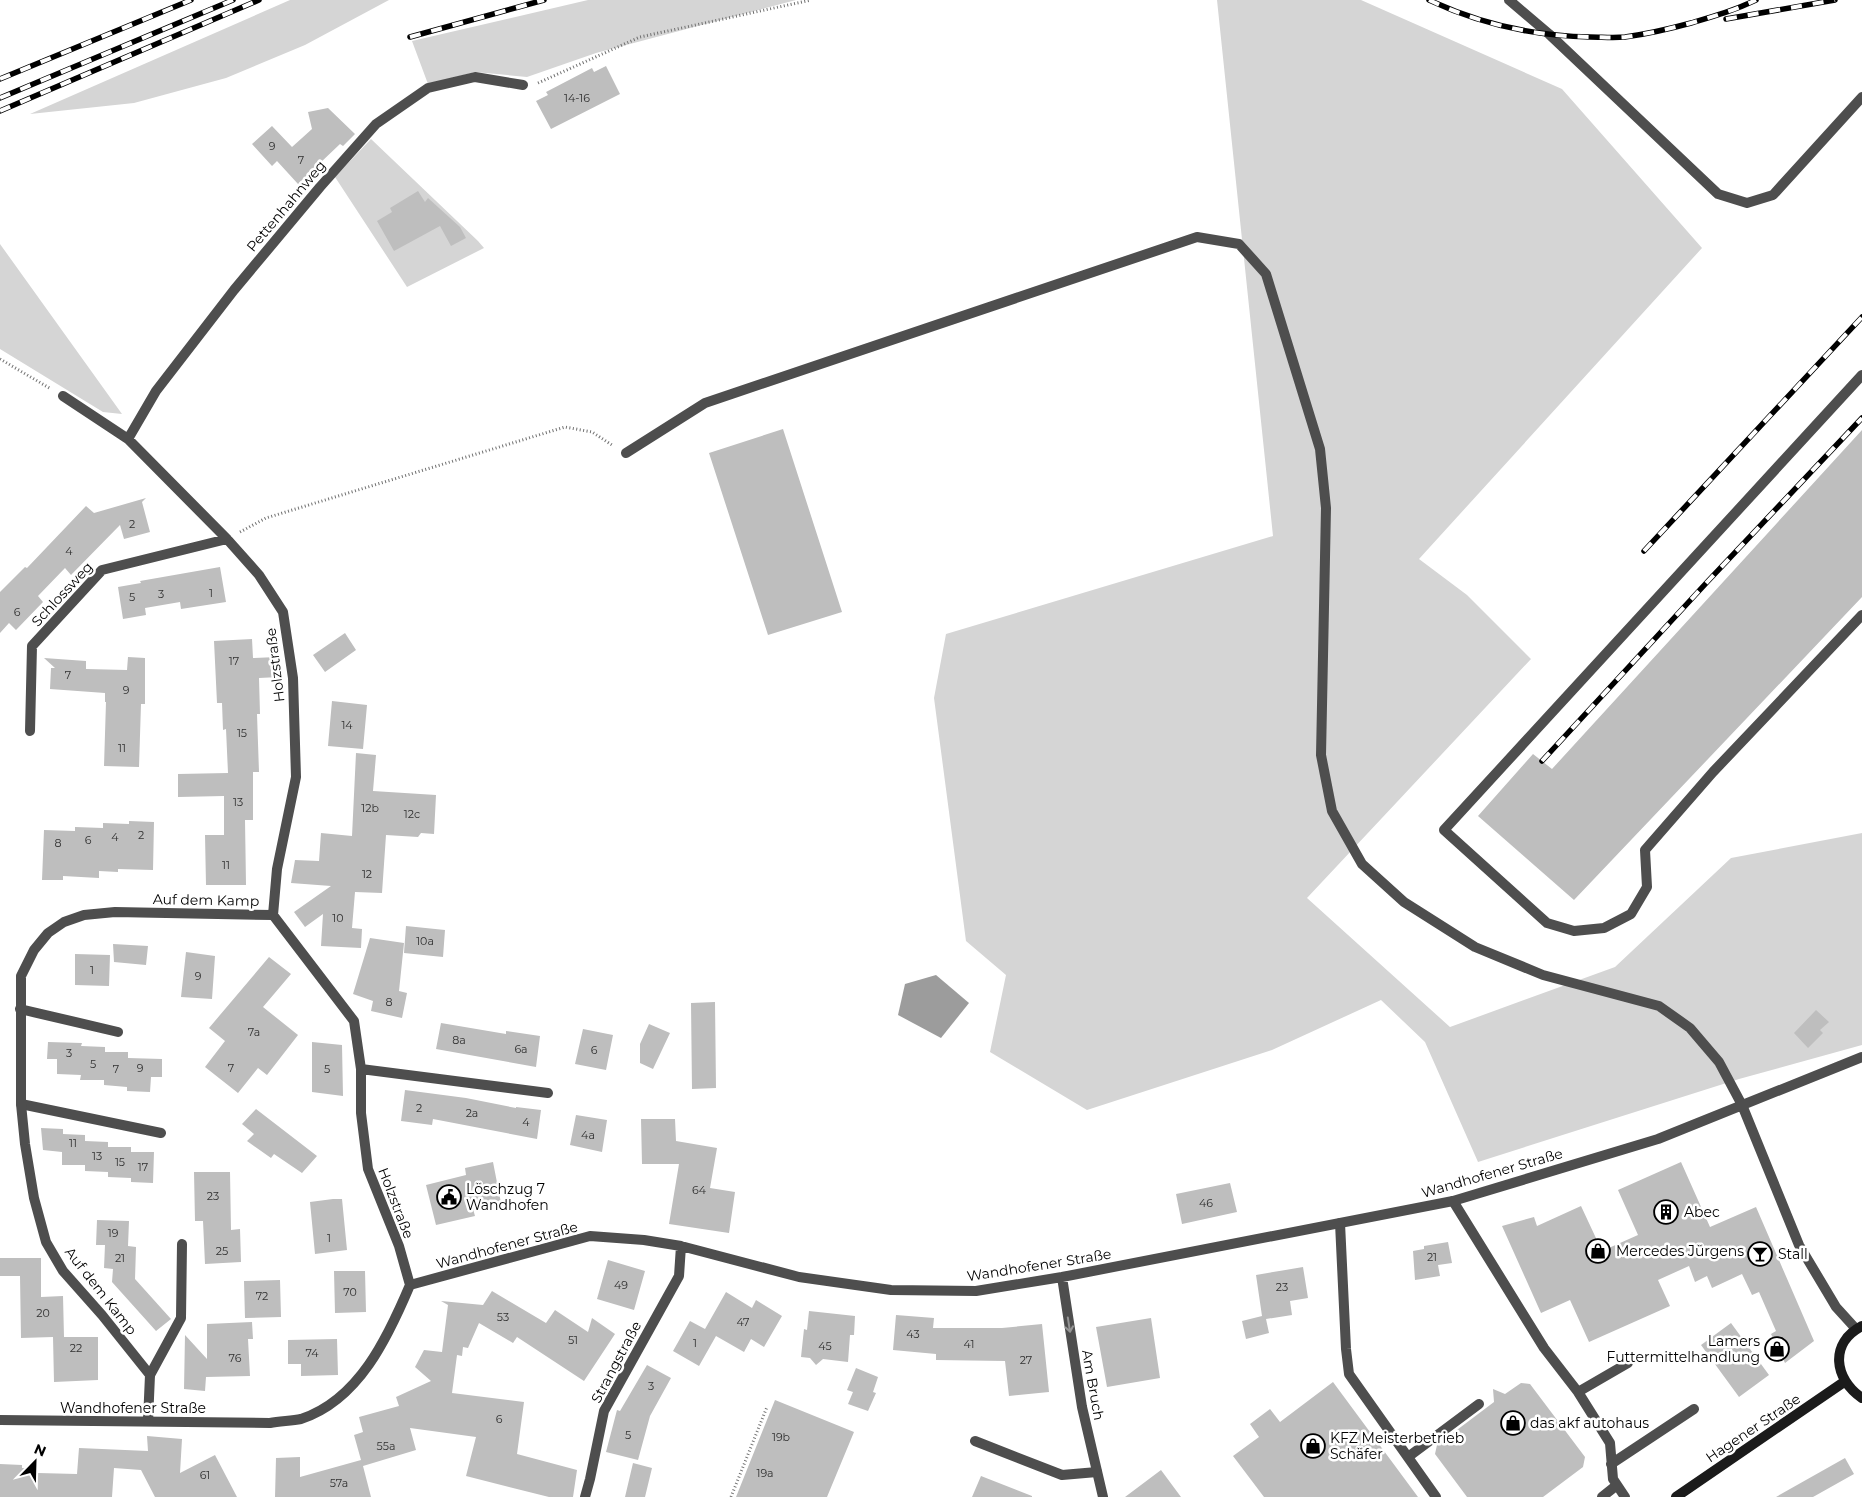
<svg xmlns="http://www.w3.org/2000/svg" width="1862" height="1497" viewBox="0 0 1862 1497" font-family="Montserrat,sans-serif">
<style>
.green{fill:#d5d5d5}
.water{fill:#9c9c9c}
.building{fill:#bebebe}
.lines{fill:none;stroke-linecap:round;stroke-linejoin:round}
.path{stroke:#707070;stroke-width:3;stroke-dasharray:1 2.5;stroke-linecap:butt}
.lane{stroke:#4e4e4e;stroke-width:10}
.street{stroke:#4e4e4e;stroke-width:10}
.secondary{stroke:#1b1b1b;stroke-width:10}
.rail-casing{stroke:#000;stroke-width:5.5}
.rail{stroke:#fff;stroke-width:4;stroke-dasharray:11;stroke-linecap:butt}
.oneway{stroke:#959595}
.labels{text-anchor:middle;stroke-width:5;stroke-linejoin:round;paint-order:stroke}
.number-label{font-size:11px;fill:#303030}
.street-label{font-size:14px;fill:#000;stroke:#fff}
.poi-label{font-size:14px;fill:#000;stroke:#fff;text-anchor:start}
</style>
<rect width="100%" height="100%" fill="#fff"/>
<path class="green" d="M 290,0 L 389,0 L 305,45 L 226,78 L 134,103 L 30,114 Z
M 588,0 L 796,0 L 596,53 L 527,77 L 475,72 L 428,84 L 412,41 Z
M 1217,0 L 1361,0 L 1562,89 L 1702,248 L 1419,559 L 1467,595 L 1531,659 L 1307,898 L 1450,1027 L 1615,967 L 1731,858 L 1862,833 L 1862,1045 L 1739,1079 L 1478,1162 L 1425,1042 L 1381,1000 L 1272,1050 L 1087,1110 L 990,1052 L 1006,975 L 966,941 L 934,698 L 946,634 L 1273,536 Z
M 371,139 L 478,241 L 484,248 L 407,287 L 335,177 Z
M 0,244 L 122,414 L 103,412 L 0,349 Z"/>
<path class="water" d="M 936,975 L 969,1003 L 941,1038 L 898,1015 L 905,984 Z"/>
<path class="building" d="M 606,66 L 620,94 L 551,129 L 536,101 L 548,95 L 546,92 L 592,68 L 594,72 Z
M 328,108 L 355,134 L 343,146 L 340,144 L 298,184 L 277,161 L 272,166 L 252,144 L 272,126 L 292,147 L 312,129 L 308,112 Z
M 418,191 L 425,202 L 428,198 L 460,227 L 466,238 L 451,246 L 440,226 L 394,251 L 377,221 L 392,212 L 390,208 Z
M 783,429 L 842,612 L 768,635 L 709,453 Z
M 1862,430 L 1862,597 L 1574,900 L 1478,816 L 1533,754 L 1552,769 Z
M 146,498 L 142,502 L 150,532 L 124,539 L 120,525 L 71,575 L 65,568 L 38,596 L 43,602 L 16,630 L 9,623 L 0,633 L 0,592 L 25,567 L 27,568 L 86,506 L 94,513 Z
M 220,567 L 226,602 L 181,609 L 180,602 L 145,608 L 146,615 L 123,619 L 118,587 L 141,583 L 140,581 Z
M 345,633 L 356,650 L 325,672 L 313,655 Z
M 252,639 L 253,658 L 277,657 L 279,677 L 259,678 L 260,714 L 257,714 L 259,772 L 253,772 L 253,820 L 245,820 L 246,885 L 206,885 L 205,835 L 224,835 L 224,796 L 178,797 L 178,774 L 228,773 L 226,729 L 223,730 L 222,703 L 217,703 L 214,641 Z
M 128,657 L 145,658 L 145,704 L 141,704 L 139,767 L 104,766 L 106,702 L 105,702 L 105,693 L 50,689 L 51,668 L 55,668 L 44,658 L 86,661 L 86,669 L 127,670 Z
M 332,701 L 367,705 L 363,749 L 328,746 Z
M 356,753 L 376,755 L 373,791 L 436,795 L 434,834 L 421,833 L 418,837 L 386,835 L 382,893 L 355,892 L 352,928 L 362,929 L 361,948 L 321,946 L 323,914 L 305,927 L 294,912 L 331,886 L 291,883 L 295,860 L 319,861 L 321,833 L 352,836 Z
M 129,821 L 154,822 L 153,870 L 118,869 L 118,872 L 99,871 L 99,878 L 63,876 L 63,880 L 42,880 L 44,830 L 75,831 L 75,827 L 103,828 L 103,823 L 129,824 Z
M 406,926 L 445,930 L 443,957 L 404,953 Z
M 370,938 L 404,943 L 399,991 L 407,993 L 402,1018 L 371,1011 L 373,1001 L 353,994 Z
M 113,944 L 148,946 L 146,965 L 114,962 Z
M 186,952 L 215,956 L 212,999 L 181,997 Z
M 75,954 L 110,955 L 109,986 L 75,985 Z
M 269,957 L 291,974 L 263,1007 L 298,1035 L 267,1075 L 258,1068 L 238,1093 L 205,1067 L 225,1041 L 209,1028 Z
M 715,1002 L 716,1088 L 692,1089 L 691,1003 Z
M 1816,1010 L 1829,1022 L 1820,1030 L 1823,1033 L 1808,1048 L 1794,1033 Z
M 441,1023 L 506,1034 L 506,1031 L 540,1036 L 536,1067 L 436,1049 Z
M 649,1024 L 670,1033 L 653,1069 L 640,1063 L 640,1044 Z
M 583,1029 L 613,1035 L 606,1070 L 575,1064 Z
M 48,1042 L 82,1043 L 81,1046 L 105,1047 L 105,1052 L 128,1052 L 128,1058 L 162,1059 L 162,1077 L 151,1077 L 150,1092 L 127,1091 L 127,1087 L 104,1085 L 104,1080 L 80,1080 L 81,1075 L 57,1074 L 57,1059 L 47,1059 Z
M 312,1042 L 342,1045 L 343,1096 L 312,1092 Z
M 405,1090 L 466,1098 L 516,1108 L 516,1107 L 541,1110 L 537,1139 L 433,1119 L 432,1125 L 401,1121 Z
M 256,1109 L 317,1156 L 302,1173 L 274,1154 L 271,1158 L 247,1141 L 254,1134 L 242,1124 Z
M 576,1115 L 607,1120 L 602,1152 L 570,1145 Z
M 641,1119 L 675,1119 L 676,1141 L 717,1148 L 710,1188 L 735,1192 L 729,1233 L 669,1224 L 679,1164 L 642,1164 Z
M 41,1128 L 63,1129 L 63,1134 L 85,1135 L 85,1141 L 108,1142 L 108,1147 L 131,1147 L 131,1152 L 154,1152 L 153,1183 L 131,1182 L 131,1178 L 108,1177 L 108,1172 L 85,1171 L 85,1165 L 62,1165 L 62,1152 L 43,1150 Z
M 493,1162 L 501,1203 L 473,1209 L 475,1216 L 436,1225 L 426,1185 L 466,1175 L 465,1168 Z
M 1681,1162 L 1710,1227 L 1756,1207 L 1814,1341 L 1785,1363 L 1771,1334 L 1776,1331 L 1759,1292 L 1752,1295 L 1742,1274 L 1712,1288 L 1707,1276 L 1695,1282 L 1689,1266 L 1658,1280 L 1670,1306 L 1589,1342 L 1570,1300 L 1541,1313 L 1502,1226 L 1534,1217 L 1537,1226 L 1581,1206 L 1602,1251 L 1638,1235 L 1618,1190 Z
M 194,1172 L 230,1172 L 231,1230 L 240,1229 L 241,1262 L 205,1264 L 203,1221 L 195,1221 Z
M 1230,1183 L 1237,1212 L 1182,1224 L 1176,1194 Z
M 333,1199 L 342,1199 L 347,1250 L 315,1254 L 310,1202 Z
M 97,1220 L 129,1221 L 128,1246 L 136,1247 L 135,1279 L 171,1319 L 156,1331 L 112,1282 L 113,1269 L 104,1268 L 105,1245 L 96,1245 Z
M 1448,1242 L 1452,1263 L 1438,1265 L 1440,1276 L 1415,1280 L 1413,1251 L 1424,1249 L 1424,1246 Z
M 0,1258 L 41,1258 L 41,1297 L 63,1296 L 64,1337 L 98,1337 L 98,1380 L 54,1382 L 53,1337 L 21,1338 L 20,1276 L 0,1276 Z
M 608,1260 L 645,1271 L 634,1310 L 597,1299 Z
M 1303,1267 L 1308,1298 L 1290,1301 L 1292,1315 L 1266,1319 L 1269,1333 L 1246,1339 L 1242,1321 L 1262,1316 L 1256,1275 Z
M 334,1271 L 365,1271 L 366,1312 L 335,1313 Z
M 280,1280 L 281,1317 L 245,1318 L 244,1281 Z
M 492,1291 L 546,1323 L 555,1310 L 588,1332 L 592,1318 L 615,1334 L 584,1381 L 517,1337 L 513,1343 L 479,1323 L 468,1348 L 463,1347 L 462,1356 L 457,1355 L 452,1393 L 524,1402 L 517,1454 L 577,1470 L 573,1497 L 549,1497 L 466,1476 L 476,1437 L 410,1428 L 416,1450 L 363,1466 L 371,1497 L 275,1497 L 276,1458 L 300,1457 L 300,1477 L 361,1460 L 354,1435 L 363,1432 L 359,1417 L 399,1406 L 396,1397 L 431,1381 L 415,1367 L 424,1350 L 442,1352 L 448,1305 L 441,1301 L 483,1305 Z
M 726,1292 L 752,1308 L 756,1300 L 782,1316 L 764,1347 L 751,1339 L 744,1352 L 716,1336 L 699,1366 L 673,1351 L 690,1321 L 705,1329 Z
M 809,1311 L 855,1316 L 854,1335 L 850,1335 L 848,1362 L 823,1359 L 816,1365 L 810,1358 L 801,1357 L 804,1329 L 807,1330 Z
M 896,1315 L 934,1318 L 933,1328 L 1002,1328 L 1042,1324 L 1049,1392 L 1009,1396 L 1005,1361 L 936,1360 L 936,1354 L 893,1350 Z
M 1151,1318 L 1160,1378 L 1107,1387 L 1096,1327 Z
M 252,1322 L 253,1339 L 248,1339 L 250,1376 L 206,1377 L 205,1391 L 184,1389 L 185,1335 L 207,1359 L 207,1324 Z
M 1731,1323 L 1769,1375 L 1739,1397 L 1701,1345 Z
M 337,1339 L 338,1375 L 301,1376 L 301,1364 L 288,1364 L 288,1340 Z
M 647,1365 L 671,1378 L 650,1416 L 638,1460 L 606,1452 L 617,1410 L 620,1411 Z
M 856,1368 L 878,1377 L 873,1392 L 876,1393 L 868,1411 L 848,1404 L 853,1392 L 847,1390 Z
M 1333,1382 L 1418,1497 L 1264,1497 L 1233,1456 L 1259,1437 L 1250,1424 L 1270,1409 L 1280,1422 Z
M 1521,1383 L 1530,1384 L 1585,1457 L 1583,1467 L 1543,1497 L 1467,1497 L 1435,1454 L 1437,1445 L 1494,1402 L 1493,1389 L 1505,1394 Z
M 775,1400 L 854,1432 L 827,1497 L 736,1497 Z
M 147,1436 L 182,1439 L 180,1473 L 215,1455 L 237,1497 L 155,1497 L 141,1470 L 114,1468 L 112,1497 L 0,1497 L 0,1464 L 22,1465 L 22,1468 L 38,1469 L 38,1473 L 77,1474 L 79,1448 L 148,1451 Z
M 1845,1458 L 1854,1474 L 1813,1497 L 1776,1497 Z
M 633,1463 L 652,1468 L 645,1497 L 625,1497 Z
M 1161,1470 L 1181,1497 L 1125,1497 Z
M 981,1476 L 1032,1496 L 1032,1497 L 972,1497 Z"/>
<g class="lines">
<path class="path" d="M 538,83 L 640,37 L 811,0
M 0,359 L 51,389
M 240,532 L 266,518 L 565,427 L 592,432 L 612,445
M 731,1497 L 767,1407"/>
<path class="lane" d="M 1509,0 L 1549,34 L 1718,194 L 1747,203 L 1773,195 L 1862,97
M 1862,375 L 1444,830 L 1547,923 L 1574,931 L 1604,928 L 1631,914 L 1647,887 L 1645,850 L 1713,772 L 1862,615
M 20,1009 L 118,1032
M 21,1104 L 161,1133
M 1453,1201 L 1544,1348 L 1578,1392 L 1610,1443 L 1613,1479 L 1625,1497
M 1340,1223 L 1346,1349 L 1349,1374 L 1436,1497
M 150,1375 L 181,1318 L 182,1244
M 1578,1392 L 1628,1363
M 975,1441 L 1062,1475 L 1097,1472
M 1408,1457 L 1479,1404
M 1611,1464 L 1694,1409
M 1602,1497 L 1617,1485"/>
<path class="street" d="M 63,396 L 128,439 L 227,539 L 259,575 L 283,612 L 293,678 L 296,777 L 277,869 L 273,915 L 354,1021 L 361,1069 L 361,1113 L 368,1169 L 399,1246 L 410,1285
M 128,439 L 156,391 L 234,290 L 320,187 L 376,124 L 428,88 L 475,77 L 523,85
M 626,453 L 705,403 L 1197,237 L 1239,244 L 1266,274 L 1320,449 L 1326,508 L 1321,755 L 1332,811 L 1362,864 L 1404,902 L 1475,947 L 1543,975 L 1659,1006 L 1690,1028 L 1719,1062 L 1742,1105 L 1799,1245 L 1836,1307 L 1856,1329
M 30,731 L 32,646 L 102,570 L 227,539
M 361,1069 L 548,1093
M 1062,1277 L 1082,1407 L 1103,1497
M 0,1420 L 270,1423 C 280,1421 291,1421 301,1419 C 359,1400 388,1337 410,1285 L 590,1236 L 644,1240 L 681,1246 L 799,1277 L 891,1290 L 976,1291 L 1062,1277 L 1453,1201 L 1658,1139 L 1862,1057
M 148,1421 L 150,1375 L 102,1315 L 63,1271 L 46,1242 L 34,1198 L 25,1144 L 21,1104 L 21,976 L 34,950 L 48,933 L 64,922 L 84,915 L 115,912 L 273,915
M 585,1497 L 590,1479 L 604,1411 L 679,1276 L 681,1246"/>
<path class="secondary" d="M 1862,1326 C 1829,1343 1834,1379 1862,1398
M 1676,1497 L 1844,1382"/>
<g class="rail-casing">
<path id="rail" d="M 1429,0 C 1480,24 1534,36 1590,37 C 1602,37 1613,38 1625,37 C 1647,34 1669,29 1691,23 C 1715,16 1733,11 1756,0
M 1726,19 L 1835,0
M 410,37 L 544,0
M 0,79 L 191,0
M 0,98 L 233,0
M 0,111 L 259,0
M 1644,551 L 1862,317
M 1542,761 L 1709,580 L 1862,418"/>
</g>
<use href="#rail" class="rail"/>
</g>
<defs><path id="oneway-shaft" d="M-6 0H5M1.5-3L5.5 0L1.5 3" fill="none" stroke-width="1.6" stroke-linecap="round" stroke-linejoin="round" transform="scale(1.25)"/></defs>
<use class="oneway" href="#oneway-shaft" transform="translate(1069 1325) rotate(81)"/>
<defs>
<g id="civic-ring" transform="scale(1.25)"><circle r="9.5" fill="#fff" stroke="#000" stroke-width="1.5"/><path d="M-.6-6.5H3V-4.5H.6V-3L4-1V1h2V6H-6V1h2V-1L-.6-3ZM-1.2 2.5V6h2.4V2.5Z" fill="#000"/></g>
<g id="building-ring" transform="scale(1.25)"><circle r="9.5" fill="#fff" stroke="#000" stroke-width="1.5"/><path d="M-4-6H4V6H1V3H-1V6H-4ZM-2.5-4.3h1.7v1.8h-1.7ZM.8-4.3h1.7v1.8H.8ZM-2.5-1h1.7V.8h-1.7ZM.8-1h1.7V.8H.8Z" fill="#000"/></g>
<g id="shop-ring" transform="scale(1.25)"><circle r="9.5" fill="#fff" stroke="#000" stroke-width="1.5"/><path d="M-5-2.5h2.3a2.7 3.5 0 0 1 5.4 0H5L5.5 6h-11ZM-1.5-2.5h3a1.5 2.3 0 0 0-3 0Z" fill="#000"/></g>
<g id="bar-ring" transform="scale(1.25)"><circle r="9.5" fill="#fff" stroke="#000" stroke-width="1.5"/><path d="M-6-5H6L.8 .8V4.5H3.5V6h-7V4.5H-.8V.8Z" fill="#000"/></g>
</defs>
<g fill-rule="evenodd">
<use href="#civic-ring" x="449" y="1197"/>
<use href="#building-ring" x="1666" y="1212"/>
<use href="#shop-ring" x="1598" y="1251"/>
<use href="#bar-ring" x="1760" y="1254"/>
<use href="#shop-ring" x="1777" y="1349"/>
<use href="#shop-ring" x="1513" y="1423"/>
<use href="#shop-ring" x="1313" y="1446"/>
</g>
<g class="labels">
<g class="number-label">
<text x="577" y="102">14-16</text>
<text x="272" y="150">9</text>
<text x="301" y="164">7</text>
<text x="132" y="528">2</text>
<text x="69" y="555">4</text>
<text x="211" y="597">1</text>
<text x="161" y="598">3</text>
<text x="132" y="601">5</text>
<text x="17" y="616">6</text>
<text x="234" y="665">17</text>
<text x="68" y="679">7</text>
<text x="126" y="694">9</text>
<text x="347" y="729">14</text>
<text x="242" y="737">15</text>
<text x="122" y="752">11</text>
<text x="238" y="806">13</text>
<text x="370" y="812">12b</text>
<text x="412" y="818">12c</text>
<text x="141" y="839">2</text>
<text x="115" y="841">4</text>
<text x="88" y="844">6</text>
<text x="58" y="847">8</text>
<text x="226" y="869">11</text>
<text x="367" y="878">12</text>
<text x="338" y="922">10</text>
<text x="425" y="945">10a</text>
<text x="92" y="974">1</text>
<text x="198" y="980">9</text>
<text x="389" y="1006">8</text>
<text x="254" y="1036">7a</text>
<text x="459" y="1044">8a</text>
<text x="521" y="1053">6a</text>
<text x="594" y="1054">6</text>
<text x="69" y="1057">3</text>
<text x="93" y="1068">5</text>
<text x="140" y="1072">9</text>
<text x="231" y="1072">7</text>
<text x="116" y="1073">7</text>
<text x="327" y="1073">5</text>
<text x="419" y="1112">2</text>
<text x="472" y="1117">2a</text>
<text x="526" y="1126">4</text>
<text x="588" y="1139">4a</text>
<text x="73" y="1147">11</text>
<text x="97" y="1160">13</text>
<text x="120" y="1166">15</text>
<text x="143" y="1171">17</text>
<text x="699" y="1194">64</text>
<text x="213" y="1200">23</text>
<text x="1206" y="1207">46</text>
<text x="113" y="1237">19</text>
<text x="329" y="1242">1</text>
<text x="222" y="1255">25</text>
<text x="1432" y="1261">21</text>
<text x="120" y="1262">21</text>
<text x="621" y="1289">49</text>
<text x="1282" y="1291">23</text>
<text x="350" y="1296">70</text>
<text x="262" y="1300">72</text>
<text x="43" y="1317">20</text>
<text x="503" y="1321">53</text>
<text x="743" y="1326">47</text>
<text x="913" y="1338">43</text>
<text x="573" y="1344">51</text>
<text x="695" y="1347">1</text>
<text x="969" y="1348">41</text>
<text x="825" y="1350">45</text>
<text x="76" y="1352">22</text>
<text x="312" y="1357">74</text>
<text x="235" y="1362">76</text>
<text x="1026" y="1364">27</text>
<text x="651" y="1390">3</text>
<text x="499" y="1423">6</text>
<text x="628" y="1439">5</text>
<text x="781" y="1441">19b</text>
<text x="386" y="1450">55a</text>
<text x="765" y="1477">19a</text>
<text x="205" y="1479">61</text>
<text x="339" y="1487">57a</text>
</g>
<g class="street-label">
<text transform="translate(286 206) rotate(-50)" y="5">Pettenhahnweg</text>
<text transform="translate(62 594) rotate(-47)" y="5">Schlossweg</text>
<text transform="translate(275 665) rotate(-97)" y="5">Holzstraße</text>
<text transform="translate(206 900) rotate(1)" y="5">Auf dem Kamp</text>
<text transform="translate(1492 1173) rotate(-16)" y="5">Wandhofener Straße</text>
<text transform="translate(396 1203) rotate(69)" y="5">Holzstraße</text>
<text transform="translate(507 1245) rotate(-15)" y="5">Wandhofener Straße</text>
<text transform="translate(1039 1265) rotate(-9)" y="5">Wandhofener Straße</text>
<text transform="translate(101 1291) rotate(52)" y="5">Auf dem Kamp</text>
<text transform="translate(616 1362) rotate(-62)" y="5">Strangstraße</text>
<text transform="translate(1093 1385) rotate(80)" y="5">Am Bruch</text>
<text x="133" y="1413">Wandhofener Straße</text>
<text transform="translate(1753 1428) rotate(-34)" y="5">Hagener Straße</text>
</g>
<g class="poi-label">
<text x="466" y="1194">Löschzug 7<tspan x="466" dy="16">Wandhofen</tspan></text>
<text x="1684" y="1217">Abec</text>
<text x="1616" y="1256">Mercedes Jürgens</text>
<text x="1778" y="1259">Stall</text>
<text x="1760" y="1346" text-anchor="end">Lamers<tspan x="1760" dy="16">Futtermittelhandlung</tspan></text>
<text x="1530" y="1428">das akf autohaus</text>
<text x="1330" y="1443">KFZ Meisterbetrieb<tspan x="1330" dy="16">Schäfer</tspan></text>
</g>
</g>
<g transform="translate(35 1462) rotate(23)" stroke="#ffffff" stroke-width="4" paint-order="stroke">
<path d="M0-4L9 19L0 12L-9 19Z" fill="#000000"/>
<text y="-8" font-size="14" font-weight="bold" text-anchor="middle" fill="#000000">N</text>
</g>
</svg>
